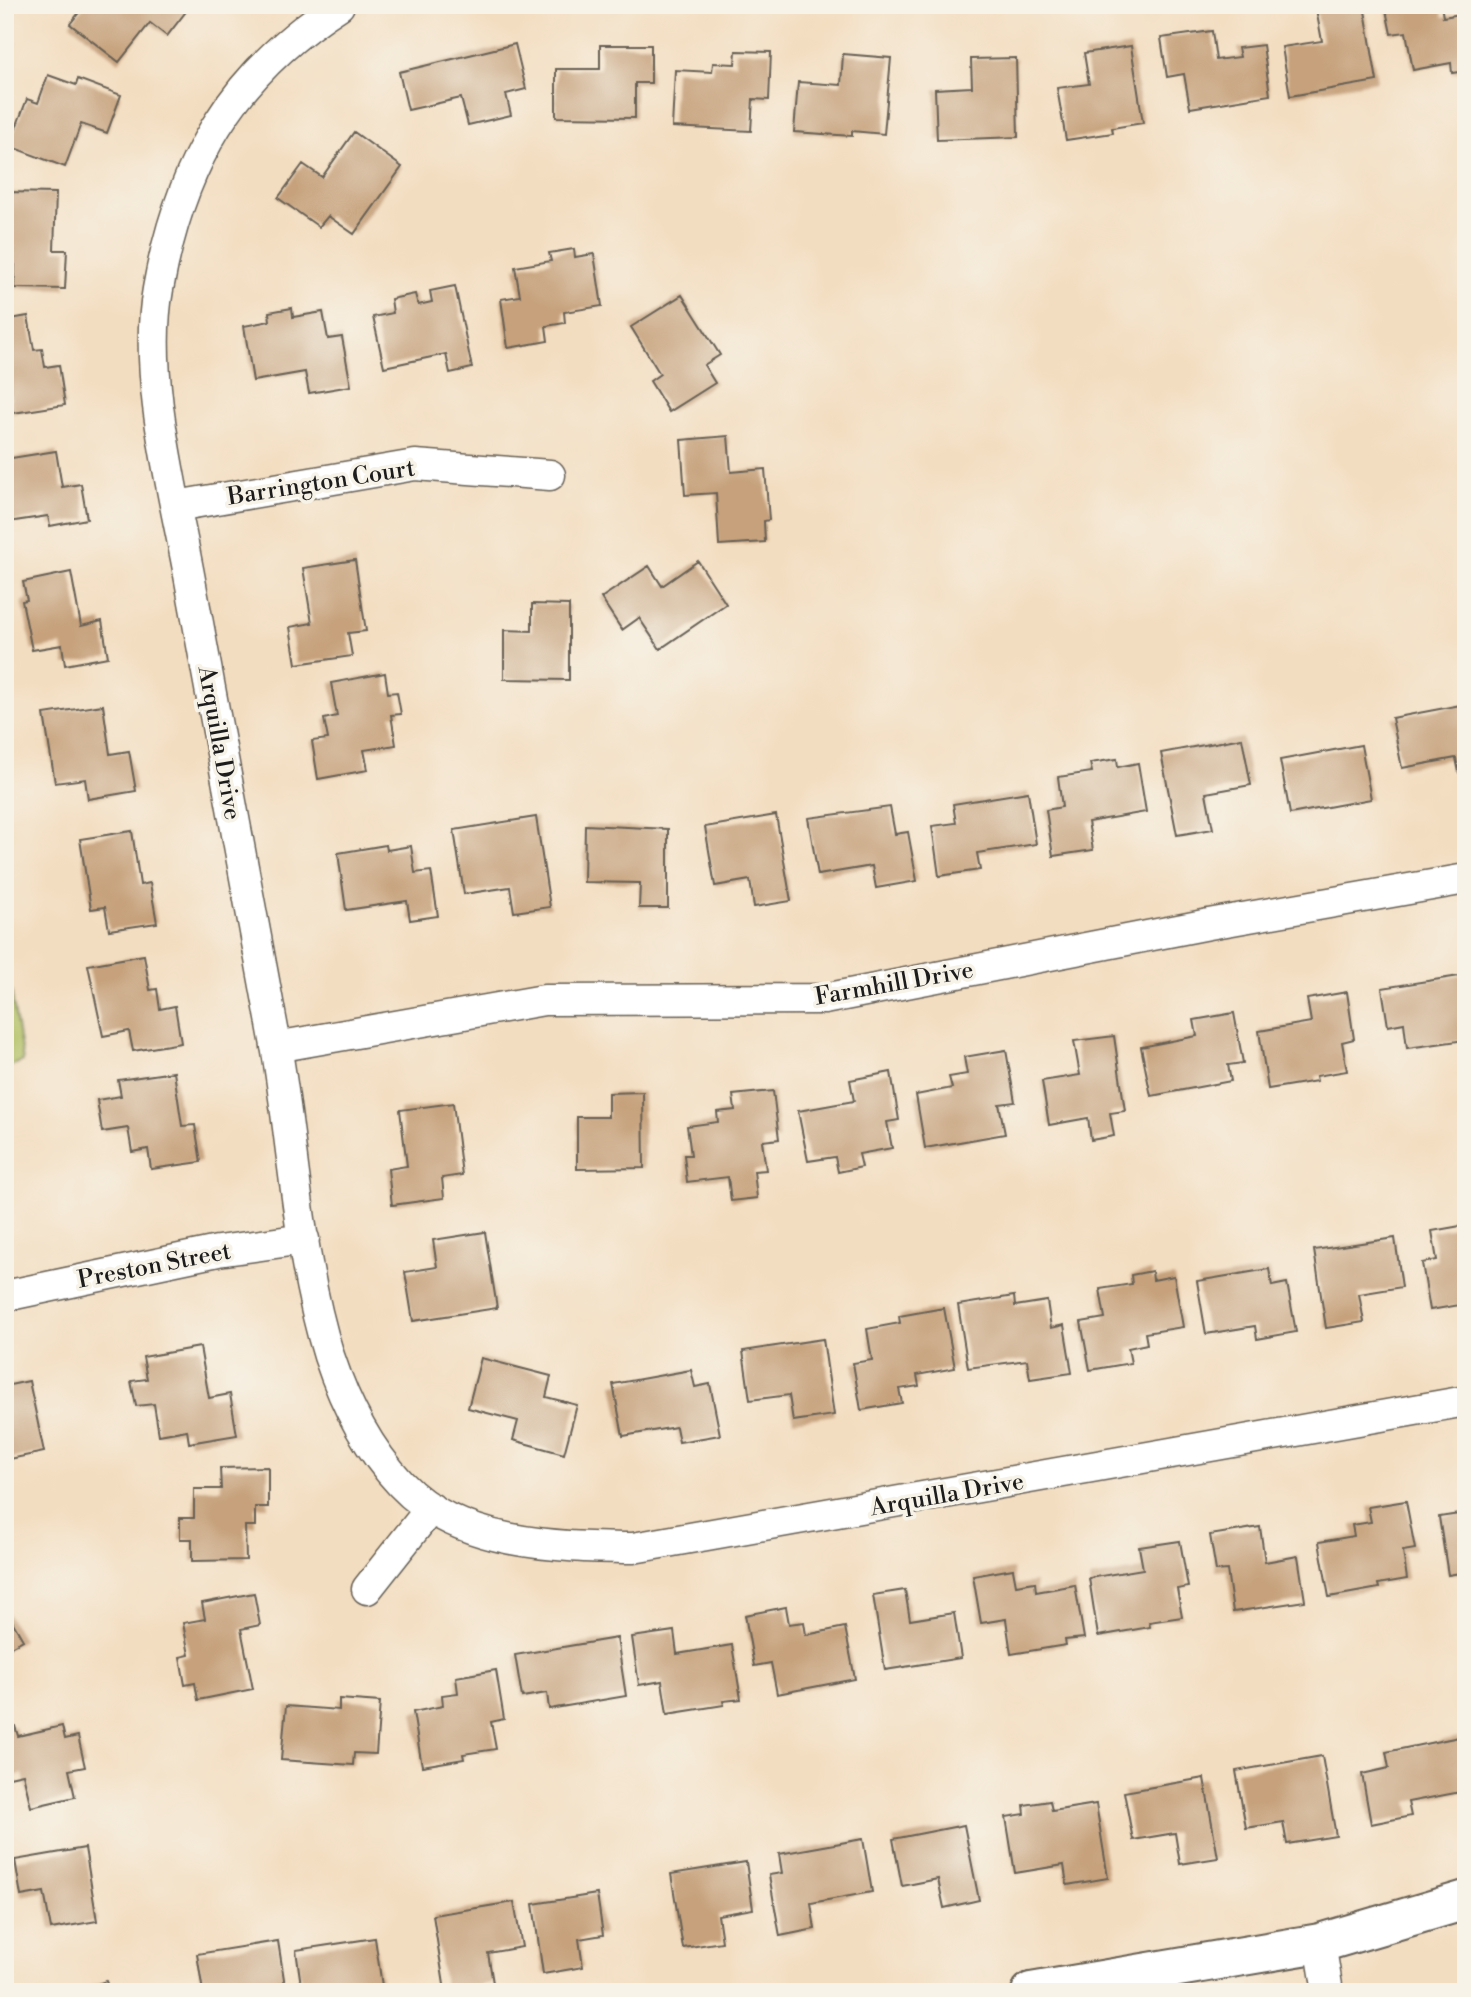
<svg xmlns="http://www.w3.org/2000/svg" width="1471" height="1997" viewBox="0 0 1471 1997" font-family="'Libre Bodoni',serif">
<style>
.green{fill:#b1bf62;stroke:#666e3f;stroke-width:2}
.building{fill:#c6a17c}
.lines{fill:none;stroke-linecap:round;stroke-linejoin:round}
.minor-casing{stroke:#676055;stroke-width:33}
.tertiary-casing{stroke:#676055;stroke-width:42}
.minor{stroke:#fff;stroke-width:30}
.tertiary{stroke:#fff;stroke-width:38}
.labels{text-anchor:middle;stroke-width:7;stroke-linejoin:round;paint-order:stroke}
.street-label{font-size:24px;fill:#1c1c1c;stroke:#f7f3e8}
</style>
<rect width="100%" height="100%" fill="#f7f3e8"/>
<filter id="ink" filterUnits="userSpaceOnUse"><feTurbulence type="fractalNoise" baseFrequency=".0143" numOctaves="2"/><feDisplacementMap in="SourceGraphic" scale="14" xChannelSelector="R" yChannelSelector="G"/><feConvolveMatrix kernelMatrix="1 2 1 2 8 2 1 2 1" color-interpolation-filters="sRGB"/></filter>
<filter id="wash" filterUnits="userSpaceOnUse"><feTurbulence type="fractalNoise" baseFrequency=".00686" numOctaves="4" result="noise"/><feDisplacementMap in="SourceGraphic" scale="28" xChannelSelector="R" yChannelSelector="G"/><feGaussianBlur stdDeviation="1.57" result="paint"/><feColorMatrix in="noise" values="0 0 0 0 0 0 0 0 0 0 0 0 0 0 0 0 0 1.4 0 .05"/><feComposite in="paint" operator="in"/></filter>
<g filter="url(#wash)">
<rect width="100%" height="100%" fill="#f3ddc0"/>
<path class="green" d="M 5,956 L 23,1061 L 5,1068 Z"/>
<g id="blocks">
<path class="building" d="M 85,5 L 191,5 L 167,36 L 150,23 L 119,62 L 70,24 Z
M 1341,5 L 1364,5 L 1377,81 L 1290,96 L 1282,47 L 1322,41 L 1316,9 Z
M 1385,5 L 1441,5 L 1443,17 L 1466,13 L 1466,71 L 1452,73 L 1451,63 L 1413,70 L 1406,32 L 1391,34 Z
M 1212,31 L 1216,60 L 1240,57 L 1238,48 L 1263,45 L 1270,95 L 1190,108 L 1184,74 L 1167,77 L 1161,38 Z
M 515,44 L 526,89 L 506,94 L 511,115 L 468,125 L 461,98 L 408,110 L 399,72 Z
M 600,45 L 651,45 L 651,83 L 635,83 L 635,118 L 556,117 L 556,69 L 600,69 Z
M 1131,46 L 1143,123 L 1112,128 L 1113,133 L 1066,140 L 1057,88 L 1089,84 L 1084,53 Z
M 736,51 L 771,52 L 769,100 L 753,99 L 751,131 L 672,127 L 675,70 L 712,72 L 713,63 L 735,64 Z
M 843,54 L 891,58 L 884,134 L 852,131 L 852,136 L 794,132 L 798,82 L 841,85 Z
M 1016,58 L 1018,137 L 937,140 L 935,89 L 972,87 L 971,59 Z
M 48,75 L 76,85 L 78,79 L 121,95 L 107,133 L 81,124 L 65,167 L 9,146 L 27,99 L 38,103 Z
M 354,132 L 402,167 L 354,234 L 328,216 L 319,227 L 278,198 L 303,164 L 322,177 Z
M 5,192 L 56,193 L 54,250 L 67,250 L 65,289 L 14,288 L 15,265 L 5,264 Z
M 574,249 L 575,257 L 594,254 L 602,306 L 564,312 L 565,323 L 546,326 L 548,341 L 508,348 L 501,299 L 520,296 L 515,267 L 551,261 L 549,253 Z
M 455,286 L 472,368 L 450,373 L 446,354 L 384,367 L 373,317 L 393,313 L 391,299 L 415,294 L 418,305 L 432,302 L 430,291 Z
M 682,295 L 720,355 L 704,365 L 715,383 L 669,412 L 650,381 L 660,374 L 631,327 Z
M 292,308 L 293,317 L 323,312 L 328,339 L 342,337 L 351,386 L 309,393 L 305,372 L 253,381 L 244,326 L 270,321 L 269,312 Z
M 28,316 L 34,350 L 42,349 L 45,367 L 59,365 L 65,405 L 13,413 L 10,394 L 5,395 L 5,320 Z
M 728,436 L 731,472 L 765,469 L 769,520 L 764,521 L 765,542 L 719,545 L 716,493 L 685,495 L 681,440 Z
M 56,451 L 62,487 L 81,484 L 87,519 L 50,526 L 48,516 L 8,522 L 5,459 Z
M 355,560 L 366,631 L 348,633 L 352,656 L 296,664 L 290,627 L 312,623 L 303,568 Z
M 698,561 L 726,604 L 660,649 L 639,618 L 622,630 L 601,598 L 649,566 L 662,586 Z
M 71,572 L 81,626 L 102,621 L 108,657 L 65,665 L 62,645 L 32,650 L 22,601 L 27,600 L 23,582 Z
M 532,604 L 569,605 L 569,680 L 504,679 L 504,630 L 532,631 Z
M 385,673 L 388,693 L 397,692 L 401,714 L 391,715 L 396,745 L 364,750 L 368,770 L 318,779 L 312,741 L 328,739 L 324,719 L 337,716 L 331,683 Z
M 1466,704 L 1466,772 L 1459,773 L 1456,758 L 1402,768 L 1392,718 Z
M 103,705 L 110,754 L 129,751 L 136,791 L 88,799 L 85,779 L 55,783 L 44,714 Z
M 1242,738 L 1251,785 L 1206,793 L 1213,829 L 1177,835 L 1161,753 Z
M 1361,745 L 1371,799 L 1290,814 L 1280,760 Z
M 1117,759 L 1118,767 L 1138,763 L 1146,812 L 1088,822 L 1093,850 L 1053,856 L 1046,810 L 1062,807 L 1058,777 L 1092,772 L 1090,763 Z
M 1028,792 L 1036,844 L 977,853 L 980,870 L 939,876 L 932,826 L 956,823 L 953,804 Z
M 890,807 L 895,834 L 908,832 L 917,881 L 876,888 L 872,866 L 818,875 L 808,818 Z
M 776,815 L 791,901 L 754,907 L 750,880 L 715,886 L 705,827 Z
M 536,817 L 550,907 L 514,912 L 510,887 L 464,894 L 454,830 Z
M 585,825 L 668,829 L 668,908 L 639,908 L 640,883 L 584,882 Z
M 132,831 L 140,885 L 150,883 L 157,923 L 109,930 L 105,907 L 91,909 L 80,839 Z
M 386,845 L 387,850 L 411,846 L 415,873 L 431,871 L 438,916 L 410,920 L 407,901 L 346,910 L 338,853 Z
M 144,955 L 150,990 L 157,989 L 160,1009 L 175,1006 L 181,1043 L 133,1051 L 129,1031 L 103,1036 L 88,965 Z
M 1466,975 L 1466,1040 L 1407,1048 L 1404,1023 L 1388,1026 L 1382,988 Z
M 1347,992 L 1354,1039 L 1342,1042 L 1347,1071 L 1316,1076 L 1317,1081 L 1268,1089 L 1259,1031 L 1311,1022 L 1307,999 Z
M 1234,1013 L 1243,1063 L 1228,1065 L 1231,1081 L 1151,1096 L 1141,1047 L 1197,1036 L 1194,1020 Z
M 1114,1036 L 1125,1111 L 1110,1113 L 1114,1136 L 1091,1140 L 1088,1118 L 1049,1125 L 1042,1081 L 1080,1075 L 1074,1041 Z
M 1006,1050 L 1015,1102 L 999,1104 L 1005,1134 L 925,1148 L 916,1095 L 952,1088 L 949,1077 L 967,1074 L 964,1057 Z
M 174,1072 L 182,1126 L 195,1125 L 201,1162 L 151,1169 L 148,1149 L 132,1152 L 128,1128 L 102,1132 L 97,1100 L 121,1096 L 118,1080 Z
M 891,1072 L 899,1120 L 887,1122 L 892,1148 L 859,1154 L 862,1167 L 838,1172 L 835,1157 L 808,1161 L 798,1111 L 854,1101 L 850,1080 Z
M 773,1091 L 779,1139 L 762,1141 L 766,1170 L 754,1171 L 757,1198 L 731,1201 L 728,1177 L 687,1182 L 684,1155 L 691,1155 L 687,1126 L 718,1122 L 717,1112 L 735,1110 L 733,1095 Z
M 643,1092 L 644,1168 L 577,1169 L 577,1117 L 608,1117 L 608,1093 Z
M 453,1103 L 462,1175 L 442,1178 L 444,1198 L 392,1205 L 388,1169 L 407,1166 L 400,1110 Z
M 1466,1225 L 1466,1304 L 1430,1310 L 1422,1263 L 1437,1260 L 1432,1231 Z
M 485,1232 L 497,1308 L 413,1321 L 405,1272 L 437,1267 L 433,1240 Z
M 1395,1238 L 1402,1287 L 1359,1294 L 1364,1322 L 1326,1328 L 1314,1250 Z
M 1269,1269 L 1272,1286 L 1287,1283 L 1296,1332 L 1257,1339 L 1255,1326 L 1206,1334 L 1197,1281 Z
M 1152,1271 L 1153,1280 L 1174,1276 L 1183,1327 L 1145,1333 L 1147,1344 L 1128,1348 L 1131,1363 L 1090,1370 L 1081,1322 L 1105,1318 L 1100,1289 L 1132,1284 L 1131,1275 Z
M 1014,1296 L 1015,1306 L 1047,1301 L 1051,1328 L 1064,1325 L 1072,1373 L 1030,1379 L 1027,1360 L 968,1368 L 958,1305 Z
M 944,1308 L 955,1368 L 917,1375 L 919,1386 L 899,1389 L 902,1403 L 861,1410 L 853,1363 L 872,1360 L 867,1329 L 900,1323 L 899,1316 Z
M 823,1339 L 834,1415 L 793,1421 L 789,1395 L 750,1400 L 743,1351 Z
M 200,1347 L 209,1398 L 230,1394 L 237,1435 L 189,1443 L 187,1430 L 159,1435 L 154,1404 L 136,1406 L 131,1381 L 147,1379 L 143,1357 Z
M 481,1358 L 551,1376 L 546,1397 L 577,1405 L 564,1454 L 513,1440 L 518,1421 L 468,1408 Z
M 691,1370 L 695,1387 L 710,1384 L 720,1435 L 679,1442 L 676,1427 L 623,1436 L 613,1384 Z
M 29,1381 L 44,1452 L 5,1460 L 5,1386 Z
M 268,1467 L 268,1507 L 255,1507 L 255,1526 L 245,1526 L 246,1560 L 192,1561 L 192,1539 L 180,1539 L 180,1518 L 194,1518 L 194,1489 L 221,1489 L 220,1468 Z
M 1406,1501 L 1415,1549 L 1403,1551 L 1407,1579 L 1378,1584 L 1379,1588 L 1329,1597 L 1319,1542 L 1354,1536 L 1352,1525 L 1371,1522 L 1368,1507 Z
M 1466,1513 L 1466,1572 L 1448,1575 L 1439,1517 Z
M 1260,1527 L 1265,1562 L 1298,1556 L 1305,1601 L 1233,1612 L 1227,1570 L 1216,1571 L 1210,1535 Z
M 1180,1541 L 1188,1587 L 1177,1589 L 1182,1617 L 1149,1622 L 1150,1627 L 1098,1636 L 1089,1578 L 1143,1569 L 1139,1547 Z
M 1013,1569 L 1016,1585 L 1035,1582 L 1036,1592 L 1075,1585 L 1084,1638 L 1065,1640 L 1066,1645 L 1011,1654 L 1006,1619 L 981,1623 L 973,1576 Z
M 905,1590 L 910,1620 L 954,1613 L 961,1658 L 885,1670 L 873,1595 Z
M 254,1593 L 260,1625 L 241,1629 L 253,1689 L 198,1700 L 195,1683 L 185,1685 L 180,1657 L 189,1655 L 183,1623 L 205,1619 L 202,1603 Z
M 786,1607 L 789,1624 L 804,1622 L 806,1635 L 845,1627 L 855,1679 L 777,1694 L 771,1663 L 754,1666 L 745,1615 Z
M 5,1609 L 23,1640 L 5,1650 Z
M 674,1631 L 677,1654 L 732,1645 L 741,1699 L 723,1701 L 724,1705 L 667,1714 L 662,1681 L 639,1685 L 632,1637 Z
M 617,1638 L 626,1696 L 549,1709 L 547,1693 L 522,1697 L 515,1655 Z
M 496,1670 L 504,1719 L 491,1722 L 496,1749 L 463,1754 L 464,1759 L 422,1766 L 413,1712 L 443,1706 L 442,1695 L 458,1693 L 456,1677 Z
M 339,1699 L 380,1702 L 376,1754 L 354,1753 L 353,1765 L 281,1760 L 286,1706 L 339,1710 Z
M 15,1726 L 18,1736 L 62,1726 L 65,1739 L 78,1736 L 85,1767 L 69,1770 L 75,1797 L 31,1807 L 23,1774 L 5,1778 L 5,1728 Z
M 1459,1737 L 1466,1770 L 1466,1791 L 1408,1802 L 1411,1816 L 1371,1824 L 1362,1774 L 1389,1768 L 1386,1752 Z
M 1322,1756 L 1336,1836 L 1287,1844 L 1283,1822 L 1246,1828 L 1236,1771 Z
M 1204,1778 L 1218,1858 L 1180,1864 L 1175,1833 L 1133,1840 L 1124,1792 Z
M 1050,1801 L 1052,1811 L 1096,1804 L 1108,1878 L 1067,1885 L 1064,1865 L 1015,1873 L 1006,1817 L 1025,1814 L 1024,1805 Z
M 964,1825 L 979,1900 L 944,1908 L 938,1879 L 902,1886 L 893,1839 Z
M 863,1839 L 872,1892 L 811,1903 L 815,1929 L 780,1936 L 769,1875 L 782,1873 L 779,1854 Z
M 85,1848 L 97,1921 L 51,1929 L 44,1892 L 21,1896 L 15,1860 Z
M 746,1862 L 753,1909 L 718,1915 L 722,1942 L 683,1948 L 671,1874 Z
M 597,1894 L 603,1935 L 579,1939 L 583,1967 L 543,1974 L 533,1904 Z
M 514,1902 L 522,1947 L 488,1953 L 493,1983 L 445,1991 L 433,1915 Z
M 375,1938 L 382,1986 L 345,1992 L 302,1992 L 296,1950 Z
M 278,1941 L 286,1992 L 203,1992 L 197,1954 Z
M 106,1981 L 110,1992 L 77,1992 L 77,1991 Z"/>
</g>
</g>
<g filter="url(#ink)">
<use href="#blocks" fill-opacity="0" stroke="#676055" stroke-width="2"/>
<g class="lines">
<g class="minor-casing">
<path id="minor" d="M 339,5 C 231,74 180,165 158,289 C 142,377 174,492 190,580 C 218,733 247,886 275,1040 C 294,1145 297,1254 329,1356 C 344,1401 368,1449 401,1484 C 458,1545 555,1547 633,1548 L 1466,1401
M 176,506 L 415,465 L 550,475
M 276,1047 L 544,1000 L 824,999 L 1209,924 L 1466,879
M 5,1296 L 218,1251 L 304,1239
M 367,1589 L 431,1508
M 1320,1943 L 1328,1992"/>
</g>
<g class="tertiary-casing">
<path id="tertiary" d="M 1031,1992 L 1320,1943 L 1466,1900"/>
</g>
<use href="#minor" class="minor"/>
<use href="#tertiary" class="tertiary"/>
</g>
</g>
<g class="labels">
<g class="street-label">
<text transform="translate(321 482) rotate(-9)" y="8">Barrington Court</text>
<text transform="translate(220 743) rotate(80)" y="8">Arquilla Drive</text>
<text transform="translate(894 983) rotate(-10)" y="8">Farmhill Drive</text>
<text transform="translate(154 1265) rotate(-11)" y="8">Preston Street</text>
<text transform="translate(947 1494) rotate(-10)" y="8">Arquilla Drive</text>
</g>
</g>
<rect width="1471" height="1997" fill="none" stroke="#f7f3e8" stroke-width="28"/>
</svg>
